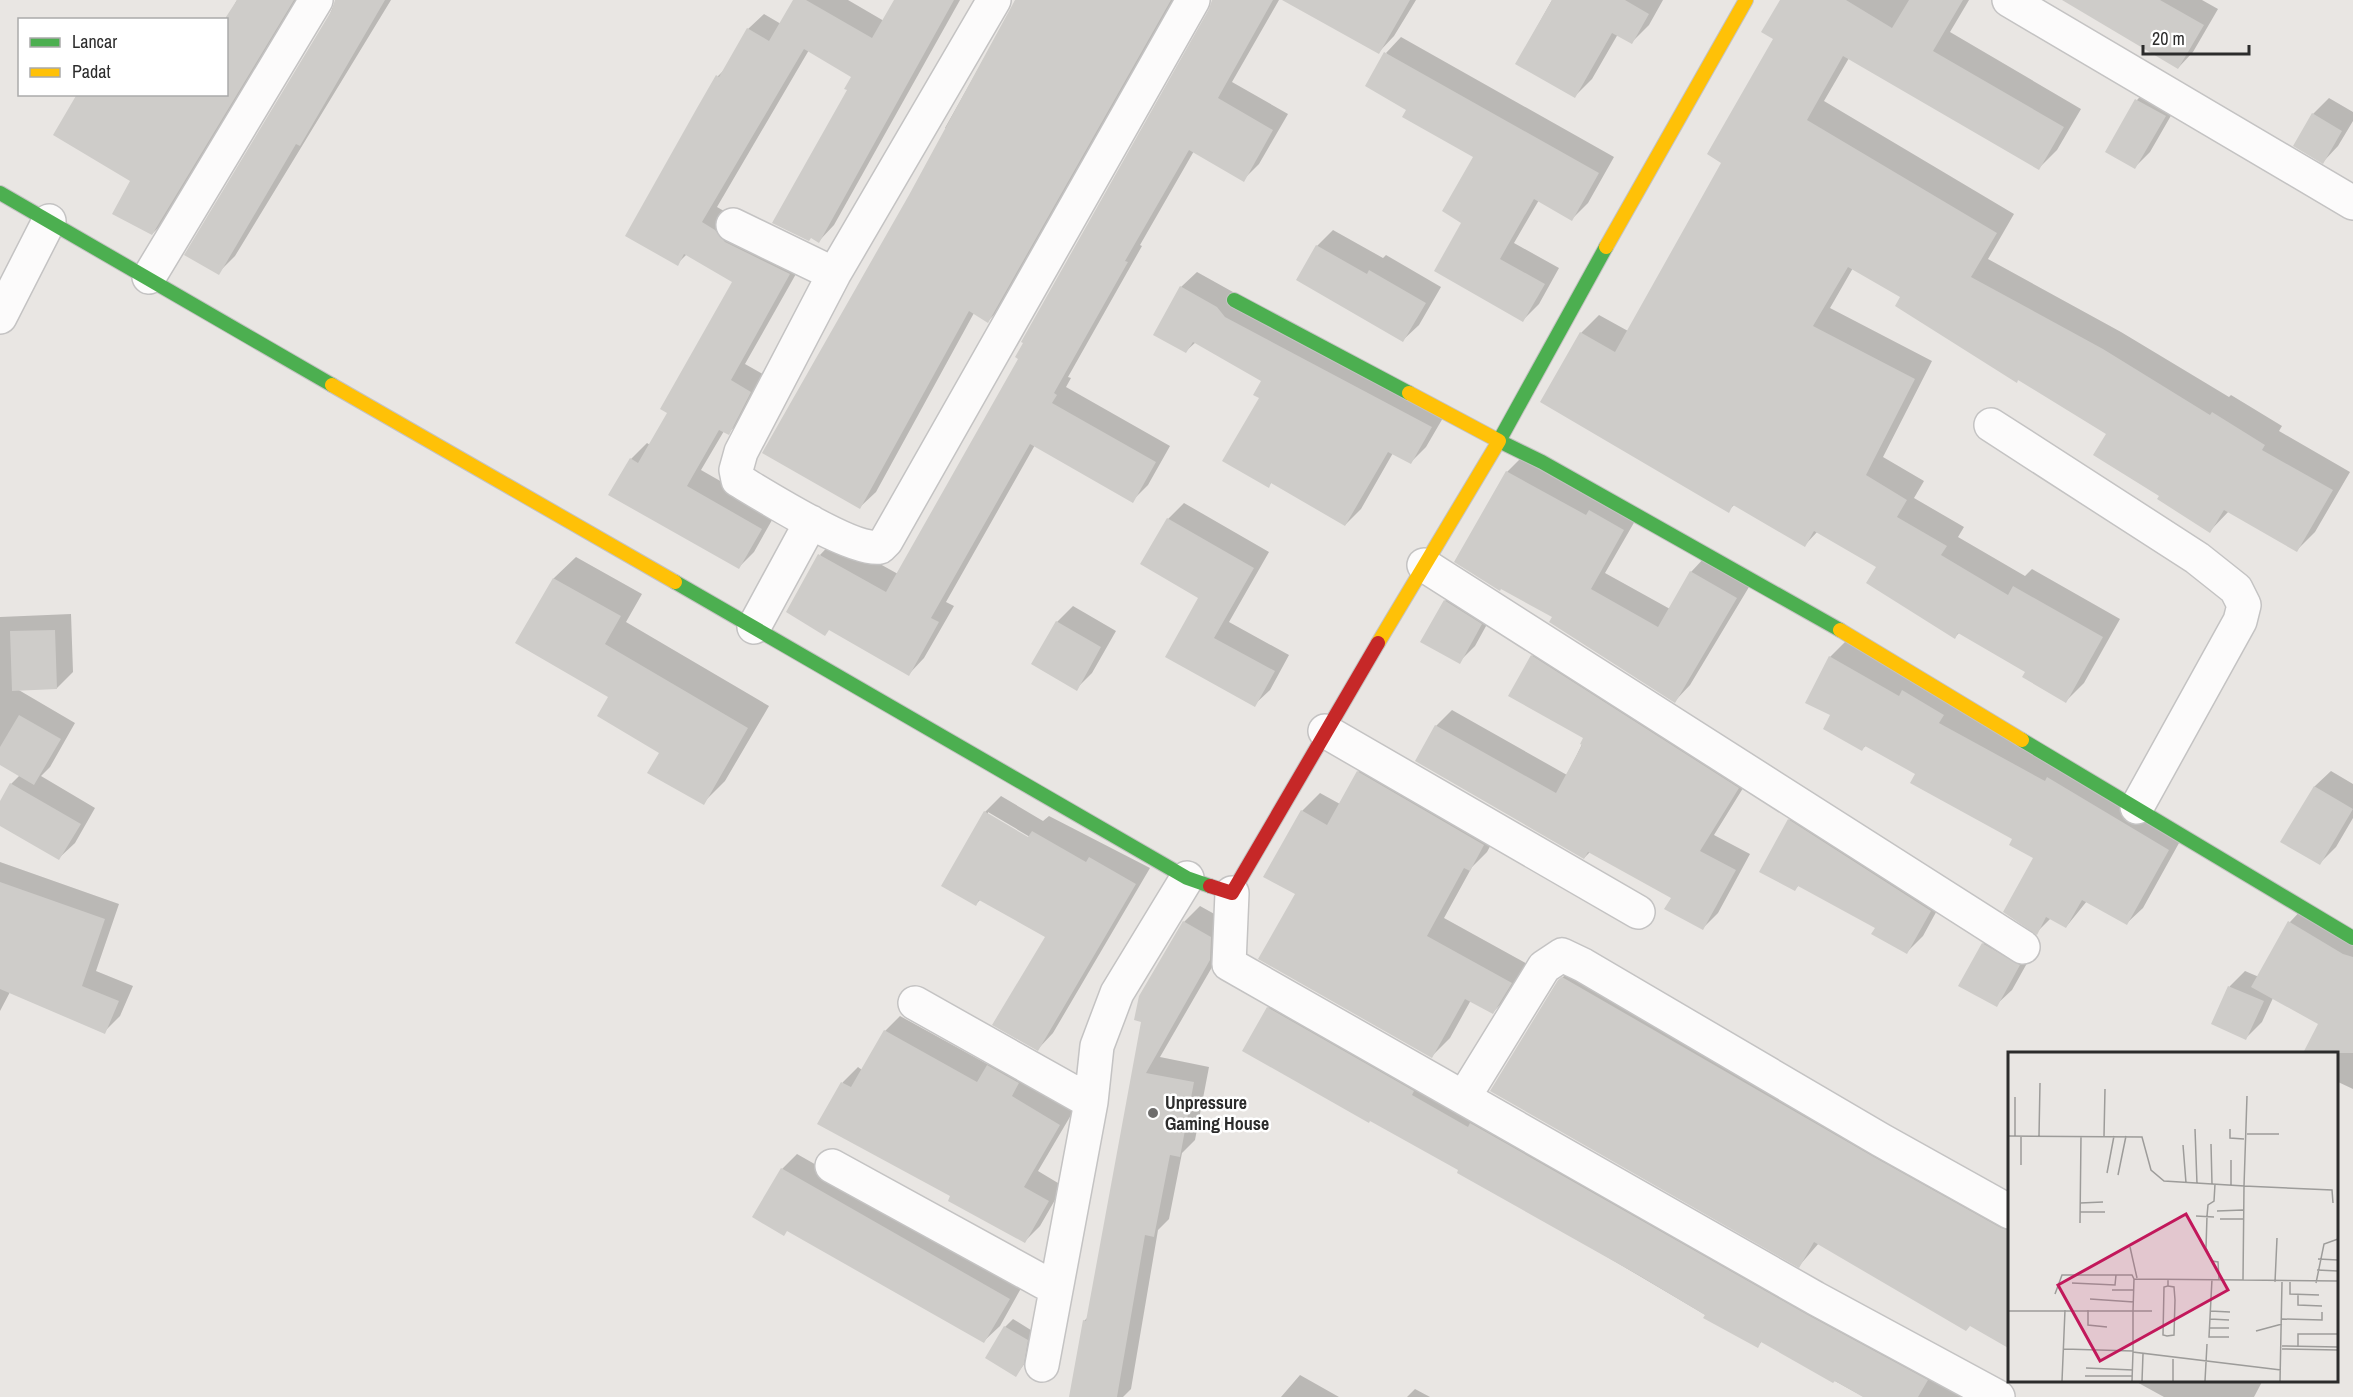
<svg xmlns="http://www.w3.org/2000/svg" width="2353" height="1397" viewBox="0 0 2353 1397" font-family="'Archivo Narrow',sans-serif">
<style>
.shadow{fill:#0003;fill-rule:evenodd}
.building{fill:#ceccc9}
.lines{fill:none;stroke-linecap:round;stroke-linejoin:round}
.street-casing{stroke:#c4c3c3;stroke-width:36}
.fast-casing{stroke:#c4c3c3;stroke-width:16}
.slow-casing{stroke:#c4c3c3;stroke-width:16}
.jam-casing{stroke:#c4c3c3;stroke-width:16}
.street{stroke:#fcfbfb;stroke-width:33}
.fast{stroke:#4caf50;stroke-width:14}
.slow{stroke:#ffc107;stroke-width:14}
.jam{stroke:#c62828;stroke-width:14}
.poi-dot{fill:#6e6d6c;stroke:#fff;stroke-width:2}
.labels{text-anchor:middle;stroke-width:5;stroke-linejoin:round;paint-order:stroke}
.poi-label{font-size:18px;font-weight:bold;fill:#2c2c2c;stroke:#fff;text-anchor:start}
.inset-road{fill:none;stroke:#9d9c9a;stroke-width:1.5}
.view{fill:#c2185b;fill-opacity:0.15;stroke:#c2185b;stroke-width:3}
.inset-edge{fill:none;stroke:#2c2c2c;stroke-width:3}
</style>
<rect width="100%" height="100%" fill="#e9e6e3"/>
<path class="shadow" d="M 237,0 L 299,0 L 169,217 L 152,234 L 132,181 L 226,94 L 226,20 Z
M 336,0 L 391,0 L 235,256 L 218,273 Z
M 794,0 L 848,0 L 884,21 L 896,0 L 960,0 L 834,225 L 819,241 L 853,76 L 809,50 L 717,207 L 805,258 L 745,364 L 766,376 L 744,418 L 728,433 L 724,431 L 701,470 L 776,513 L 754,552 L 739,567 L 610,495 L 631,459 L 647,443 L 650,445 L 669,413 L 734,281 L 687,254 L 677,264 L 718,76 L 727,67 L 748,29 L 764,14 L 781,24 Z
M 1017,0 L 1177,0 L 1004,305 L 988,321 L 974,313 L 876,492 L 860,507 L 947,129 L 945,128 Z
M 1213,0 L 1279,0 L 1232,82 L 1288,114 L 1259,164 L 1243,180 L 1194,151 L 1140,245 L 1142,246 L 1068,377 L 1071,378 L 1066,387 L 1170,446 L 1148,485 L 1132,501 L 1035,445 L 946,602 L 954,606 L 924,658 L 909,674 L 820,555 L 835,539 L 898,574 L 1020,359 L 1211,10 Z
M 1285,0 L 1416,0 L 1394,36 L 1379,52 Z
M 1552,0 L 1663,0 L 1649,25 L 1632,42 L 1618,34 L 1592,79 L 1575,96 L 1517,63 Z
M 1782,0 L 1969,0 L 1950,32 L 2081,109 L 2057,150 L 2039,168 L 1849,58 L 1824,101 L 2014,214 L 1988,259 L 2121,332 L 2229,397 L 2231,395 L 2282,426 L 2279,431 L 2350,472 L 2315,532 L 2297,550 L 2229,511 L 2210,531 L 2161,496 L 2108,434 L 1902,297 L 1853,268 L 1830,308 L 1932,361 L 1883,457 L 1924,481 L 1914,498 L 1964,527 L 1958,537 L 2025,576 L 2032,569 L 2120,619 L 2084,683 L 2066,701 L 2027,672 L 1960,632 L 1955,637 L 1878,566 L 1818,531 L 1805,545 L 1735,504 L 1728,511 L 1581,333 L 1599,315 L 1628,331 L 1723,162 L 1775,38 Z
M 2069,0 L 2202,0 L 2218,9 L 2193,52 L 2178,68 Z
M 1401,37 L 1614,157 L 1588,203 L 1572,219 L 1539,200 L 1514,243 L 1559,268 L 1539,304 L 1523,320 L 1463,222 L 1475,157 L 1386,53 Z
M 2152,84 L 2180,100 L 2150,152 L 2135,167 L 2107,151 L 2137,100 Z
M 2329,98 L 2353,112 L 2353,121 L 2338,146 L 2323,162 L 2313,114 Z
M 1333,230 L 1383,258 L 1386,255 L 1441,287 L 1419,325 L 1403,340 L 1298,279 L 1317,246 Z
M 1197,272 L 1447,411 L 1426,447 L 1411,462 L 1393,453 L 1361,509 L 1345,525 L 1272,482 L 1268,486 L 1261,398 L 1263,380 L 1196,342 L 1186,351 L 1181,287 Z
M 1523,456 L 1639,514 L 1605,573 L 1670,609 L 1691,572 L 1706,556 L 1752,582 L 1690,685 L 1675,701 L 1554,617 L 1456,561 L 1507,472 Z
M 1184,503 L 1269,552 L 1229,622 L 1289,655 L 1270,690 L 1254,705 L 1167,657 L 1200,597 L 1168,519 Z
M 576,557 L 642,594 L 626,622 L 769,706 L 725,781 L 703,803 L 610,696 L 517,643 L 554,578 Z
M 1460,585 L 1496,608 L 1475,646 L 1459,662 L 1445,601 Z
M 1073,606 L 1116,631 L 1092,673 L 1076,689 L 1057,622 Z
M 71,614 L 73,672 L 57,688 L 17,689 L 75,723 L 50,767 L 41,776 L 95,808 L 75,843 L 59,858 L 0,824 L 0,804 L 11,784 L 20,775 L 0,764 L 0,617 Z
M 1547,641 L 1753,772 L 1714,835 L 1750,854 L 1718,913 L 1703,928 L 1673,897 L 1590,852 L 1584,858 L 1436,726 L 1452,710 L 1567,775 L 1585,738 L 1532,656 Z
M 1846,641 L 2184,834 L 2143,908 L 2127,923 L 2087,901 L 2066,927 L 2051,918 L 2036,933 L 2035,857 L 2014,839 L 1917,773 L 1867,745 L 1862,749 L 1832,715 L 1830,657 Z
M 1376,754 L 1501,826 L 1487,852 L 1472,867 L 1444,918 L 1529,965 L 1511,994 L 1493,1012 L 1471,1000 L 1450,1038 L 1432,1056 L 1297,894 L 1302,811 L 1320,793 L 1340,804 L 1358,772 Z
M 2331,771 L 2353,784 L 2353,818 L 2336,847 L 2320,863 L 2282,841 L 2315,786 Z
M 1001,796 L 1043,821 L 1049,816 L 1150,868 L 1053,1033 L 1038,1049 L 1047,937 L 981,899 L 976,904 L 985,812 ZM 988,812 L 1035,840 L 1034,842 L 988,815 Z
M 1805,805 L 1946,894 L 1923,936 L 1907,952 L 1877,928 L 1799,885 L 1795,889 L 1789,820 Z
M 0,862 L 119,904 L 96,971 L 133,986 L 120,1016 L 104,1032 L 10,992 L 0,1011 Z
M 1200,906 L 1227,921 L 1226,943 L 1160,1057 L 1209,1067 L 1195,1140 L 1182,1153 L 1169,1219 L 1158,1230 L 1131,1389 L 1123,1397 L 1078,1397 L 1084,1321 L 1089,1316 L 1143,1021 L 1140,996 L 1184,922 Z
M 2305,906 L 2353,935 L 2353,1089 L 2336,1081 L 2336,1054 L 2305,1054 L 2320,1024 L 2273,998 L 2262,1022 L 2246,1038 L 2213,1023 L 2230,986 L 2245,971 L 2259,977 L 2290,922 Z
M 1999,928 L 2035,949 L 2012,990 L 1996,1005 L 1983,944 Z
M 1576,964 L 2010,1208 L 2010,1346 L 1819,1243 L 1799,1266 L 1559,981 Z
M 1283,992 L 2003,1397 L 1864,1397 L 1762,1341 L 1758,1346 L 1460,1170 L 1268,1008 Z
M 900,1016 L 989,1065 L 1003,1051 L 1074,1110 L 1038,1171 L 1063,1186 L 1040,1226 L 1025,1241 L 952,1196 L 819,1123 L 843,1082 L 858,1067 L 862,1070 L 885,1031 Z
M 797,1154 L 1024,1283 L 1000,1326 L 984,1341 L 782,1169 Z
M 1013,1319 L 1034,1332 L 1031,1355 L 1016,1375 L 1005,1327 Z
M 1300,1375 L 1339,1397 L 1281,1397 Z
M 2133,1380 L 2263,1380 L 2254,1397 L 2164,1397 Z
M 1415,1389 L 1430,1397 L 1407,1397 Z"/>
<path class="building" d="M 237,0 L 294,0 L 152,235 L 112,214 L 130,181 L 53,135 L 77,94 L 226,94 L 226,17 Z
M 335,0 L 385,0 L 300,146 L 296,144 L 219,275 L 184,255 L 332,10 Z
M 793,0 L 806,0 L 872,38 L 894,0 L 954,0 L 819,243 L 811,238 L 809,241 L 772,223 L 847,90 L 844,89 L 851,77 L 804,49 L 702,222 L 715,230 L 725,242 L 790,274 L 731,380 L 751,392 L 729,435 L 719,430 L 687,486 L 762,529 L 739,569 L 608,495 L 630,458 L 638,463 L 667,413 L 660,409 L 732,282 L 684,254 L 678,266 L 625,236 L 697,108 L 716,75 L 719,77 L 747,28 L 769,41 Z
M 1015,0 L 1171,0 L 988,323 L 969,311 L 860,509 L 762,453 L 909,195 Z
M 1212,0 L 1273,0 L 1218,98 L 1273,130 L 1244,182 L 1189,150 L 1125,261 L 1128,262 L 1054,393 L 1057,395 L 1052,403 L 1156,462 L 1133,503 L 1030,444 L 931,618 L 939,622 L 909,676 L 829,630 L 825,636 L 786,612 L 818,554 L 886,592 L 1018,359 L 1015,357 L 1023,343 L 1021,342 L 1209,9 Z
M 1282,0 L 1410,0 L 1379,54 Z
M 1552,0 L 1625,0 L 1649,14 L 1632,44 L 1612,33 L 1575,98 L 1515,64 Z
M 1780,0 L 1846,0 L 1892,28 L 1909,0 L 1963,0 L 1933,51 L 2064,127 L 2039,170 L 1843,56 L 1807,120 L 1997,233 L 1971,277 L 2103,349 L 2210,415 L 2212,412 L 2265,445 L 2262,450 L 2333,490 L 2297,552 L 2224,510 L 2210,533 L 2157,499 L 2159,496 L 2093,455 L 2106,434 L 2018,380 L 2017,383 L 1895,306 L 1900,297 L 1848,267 L 1813,326 L 1915,379 L 1866,475 L 1907,500 L 1897,517 L 1947,546 L 1941,555 L 2008,595 L 2013,586 L 2103,637 L 2066,703 L 2022,677 L 2025,672 L 1958,633 L 1955,639 L 1866,583 L 1876,567 L 1814,531 L 1805,547 L 1733,505 L 1729,513 L 1540,402 L 1580,332 L 1615,352 L 1721,163 L 1707,154 L 1773,39 L 1761,32 Z
M 2062,0 L 2160,0 L 2204,25 L 2178,69 Z
M 1384,52 L 1599,173 L 1572,221 L 1534,199 L 1500,259 L 1545,284 L 1523,322 L 1434,271 L 1461,223 L 1442,211 L 1473,157 L 1402,117 L 1406,110 L 1365,86 Z
M 2135,99 L 2166,116 L 2135,169 L 2105,152 Z
M 2312,113 L 2342,131 L 2323,164 L 2293,146 Z
M 1316,245 L 1367,274 L 1369,270 L 1426,303 L 1403,342 L 1296,280 Z
M 1180,286 L 1217,307 L 1225,317 L 1432,427 L 1411,464 L 1388,452 L 1345,526 L 1271,483 L 1269,488 L 1222,461 L 1259,398 L 1253,395 L 1261,381 L 1193,342 L 1186,353 L 1153,335 Z
M 1506,471 L 1586,515 L 1589,510 L 1624,530 L 1591,589 L 1658,627 L 1690,571 L 1737,598 L 1675,703 L 1549,622 L 1552,617 L 1501,589 L 1500,591 L 1454,562 Z
M 1167,518 L 1254,568 L 1214,638 L 1275,671 L 1255,707 L 1165,657 L 1198,598 L 1140,564 Z
M 553,578 L 621,616 L 605,644 L 748,728 L 704,805 L 647,773 L 659,753 L 597,716 L 608,697 L 515,643 Z
M 1444,600 L 1482,624 L 1460,664 L 1420,642 Z
M 1056,621 L 1101,647 L 1077,691 L 1031,664 Z
M 55,630 L 57,689 L 12,691 L 10,631 Z
M 1531,655 L 1739,788 L 1700,851 L 1736,870 L 1703,930 L 1664,909 L 1671,898 L 1588,852 L 1584,859 L 1415,761 L 1435,725 L 1556,793 L 1582,745 L 1580,744 L 1583,738 L 1508,696 Z
M 1829,656 L 1899,696 L 1902,690 L 1944,715 L 1939,723 L 2045,781 L 2047,777 L 2169,850 L 2127,925 L 2082,900 L 2066,928 L 2046,917 L 2037,935 L 2003,912 L 2033,858 L 2009,845 L 2012,839 L 1910,783 L 1915,774 L 1865,746 L 1862,751 L 1823,729 L 1830,715 L 1805,703 Z
M 19,715 L 61,739 L 34,785 L 0,765 L 0,747 Z
M 1357,771 L 1484,845 L 1470,871 L 1464,868 L 1427,936 L 1512,983 L 1493,1014 L 1465,999 L 1432,1058 L 1258,959 L 1295,894 L 1263,877 L 1301,810 L 1327,825 Z
M 10,783 L 81,824 L 59,860 L 0,826 L 0,801 Z
M 2314,786 L 2353,809 L 2320,865 L 2280,842 Z
M 984,811 L 1028,837 L 1032,831 L 1086,862 L 1089,857 L 1136,884 L 1038,1051 L 992,1025 L 1045,937 L 979,900 L 976,906 L 941,886 Z
M 1788,819 L 1931,911 L 1907,954 L 1871,934 L 1875,928 L 1798,886 L 1795,891 L 1759,872 Z
M 0,882 L 105,919 L 82,986 L 119,1001 L 105,1034 L 0,989 Z
M 1183,921 L 1211,937 L 1210,960 L 1146,1073 L 1194,1082 L 1180,1157 L 1170,1155 L 1154,1237 L 1145,1235 L 1117,1397 L 1069,1397 L 1083,1320 L 1086,1321 L 1141,1022 L 1134,1020 L 1139,996 Z
M 2288,921 L 2343,954 L 2353,957 L 2353,1053 L 2303,1053 L 2318,1024 L 2251,987 Z
M 1982,943 L 2020,965 L 1997,1007 L 1958,986 Z
M 1562,977 L 1872,1156 L 2001,1228 L 2010,1231 L 2010,1349 L 1970,1326 L 1966,1331 L 1814,1242 L 1799,1268 L 1490,1091 L 1558,980 Z
M 2228,986 L 2264,1001 L 2246,1040 L 2211,1024 Z
M 1267,1007 L 1414,1091 L 1412,1095 L 1468,1127 L 1470,1123 L 1806,1314 L 1928,1380 L 1918,1397 L 1863,1397 L 1835,1381 L 1833,1383 L 1761,1342 L 1758,1348 L 1703,1318 L 1705,1315 L 1640,1276 L 1457,1173 L 1458,1170 L 1370,1121 L 1369,1123 L 1242,1051 Z
M 884,1030 L 977,1082 L 987,1065 L 1019,1083 L 1012,1096 L 1060,1125 L 1024,1187 L 1049,1201 L 1025,1243 L 948,1201 L 950,1196 L 817,1124 L 841,1082 L 851,1087 Z
M 781,1168 L 1010,1299 L 984,1343 L 787,1231 L 784,1236 L 752,1217 Z
M 1004,1326 L 1028,1340 L 1024,1364 L 1016,1377 L 985,1358 Z"/>
<g class="lines">
<g class="street-casing">
<path id="street" d="M 994,0 L 834,274 L 741,452 L 736,470 L 738,480 C 765,496 853,552 880,547 L 886,541 L 1193,0
M 2009,0 L 2353,203
M 733,225 L 834,274
M 149,277 L 316,0
M 0,317 L 49,221
M 1991,425 L 2197,558 L 2236,589 L 2244,605 L 2240,621 L 2137,807
M 1424,565 L 2023,947
M 754,627 L 811,522
M 1325,731 L 1638,912
M 1232,893 L 1229,964 L 1815,1298 L 1998,1397
M 915,1003 L 1091,1102
M 1464,1097 L 1544,967 L 1562,955 L 1583,965 L 1881,1140 L 2010,1212
M 832,1166 L 1056,1289
M 1042,1365 L 1091,1102 L 1097,1046 L 1117,993 L 1187,878"/>
</g>
<g class="fast-casing">
<path id="fast" d="M 0,193 L 332,385
M 1606,247 L 1499,441 L 1542,462 L 1840,630
M 1234,300 L 1409,393
M 675,582 L 1187,878 L 1210,886
M 2022,740 L 2353,938"/>
</g>
<g class="slow-casing">
<path id="slow" d="M 1606,247 L 1746,0
M 332,385 L 675,582
M 1840,630 L 2022,740
M 1378,643 L 1499,441 L 1409,393"/>
</g>
<g class="jam-casing">
<path id="jam" d="M 1210,886 L 1232,893 L 1378,643"/>
</g>
<use href="#street" class="street"/>
<use href="#fast" class="fast"/>
<use href="#slow" class="slow"/>
<use href="#jam" class="jam"/>
</g>
<circle class="poi-dot" cx="1153" cy="1113" r="6"/>
<g class="labels">
<g class="poi-label">
<text x="1165" y="1109">Unpressure<tspan x="1165" dy="21">Gaming House</tspan></text>
</g>
</g>
<g transform="translate(2008 1052)">
<rect width="330" height="330" fill="#e9e6e3"/>
<path class="inset-road" d="M 187,77 L 189,132M 222,77 L 222,86 L 236,87M 239,82 L 271,82M 0,84 L 134,85 L 143,118 L 156,129 L 236,134 L 235,228 L 330,229M 7,84 L 7,45M 31,84 L 32,31M 96,84 L 97,37M 203,92 L 204,132M 175,93 L 178,131M 13,113 L 13,84M 99,121 L 106,84M 110,123 L 118,84M 207,132 L 206,149 L 200,153 L 199,164 L 198,196 L 204,209 L 210,210 L 211,227M 223,133 L 223,108M 236,134 L 324,138 L 325,151M 236,134 L 239,44M 72,151 L 95,150M 209,159 L 235,158M 72,160 L 97,160M 188,164 L 206,165M 212,167 L 235,167M 72,171 L 73,84M 122,195 L 129,226M 310,207 L 330,208M 309,218 L 330,219M 160,227 L 160,234 L 156,235 L 155,283 L 159,284 L 166,283 L 167,248 L 166,235 L 160,234M 204,227 L 201,285 L 221,285M 267,230 L 269,186M 282,230 L 282,242 L 311,243M 64,231 L 107,233 L 108,223M 308,231 L 316,192 L 330,187M 104,238 L 126,238M 47,242 L 54,223 L 124,223 L 126,227M 290,242 L 290,253 L 314,254M 82,247 L 126,250M 80,258 L 80,273 L 99,275M 0,259 L 125,259 L 125,300 L 273,318M 144,259 L 125,259 L 126,227 L 235,228M 202,259 L 222,260M 202,267 L 221,268M 274,267 L 314,268 L 314,260M 202,276 L 221,276M 248,279 L 274,272M 274,294 L 330,295M 290,294 L 290,282 L 330,282M 56,297 L 125,299M 274,297 L 330,298M 78,316 L 125,318M 77,324 L 124,324M 54,329 L 57,258M 124,329 L 125,300M 134,329 L 135,302M 165,329 L 165,307M 197,329 L 199,292M 272,329 L 274,230"/>
<path class="view" d="M 178,162 L 220,238 L 92,309 L 50,233 Z"/>
<rect width="330" height="330" class="inset-edge"/>
</g>
<rect x="18" y="18" width="210" height="78" fill="#ffffff" stroke="#ababab" stroke-width="1.5"/>
<rect x="30" y="38" width="30" height="9" fill="#4caf50" stroke="#ababab" stroke-width="1.5"/>
<text x="72" y="48" font-size="18" fill="#2c2c2c">Lancar</text>
<rect x="30" y="68" width="30" height="9" fill="#ffc107" stroke="#ababab" stroke-width="1.5"/>
<text x="72" y="78" font-size="18" fill="#2c2c2c">Padat</text>
<path d="M2143 45v9h106v-9" fill="none" stroke="#2c2c2c" stroke-width="3"/>
<text x="2152" y="45" font-size="18" fill="#2c2c2c" stroke="#ffffff" stroke-width="4.5" paint-order="stroke">20 m</text>
</svg>
